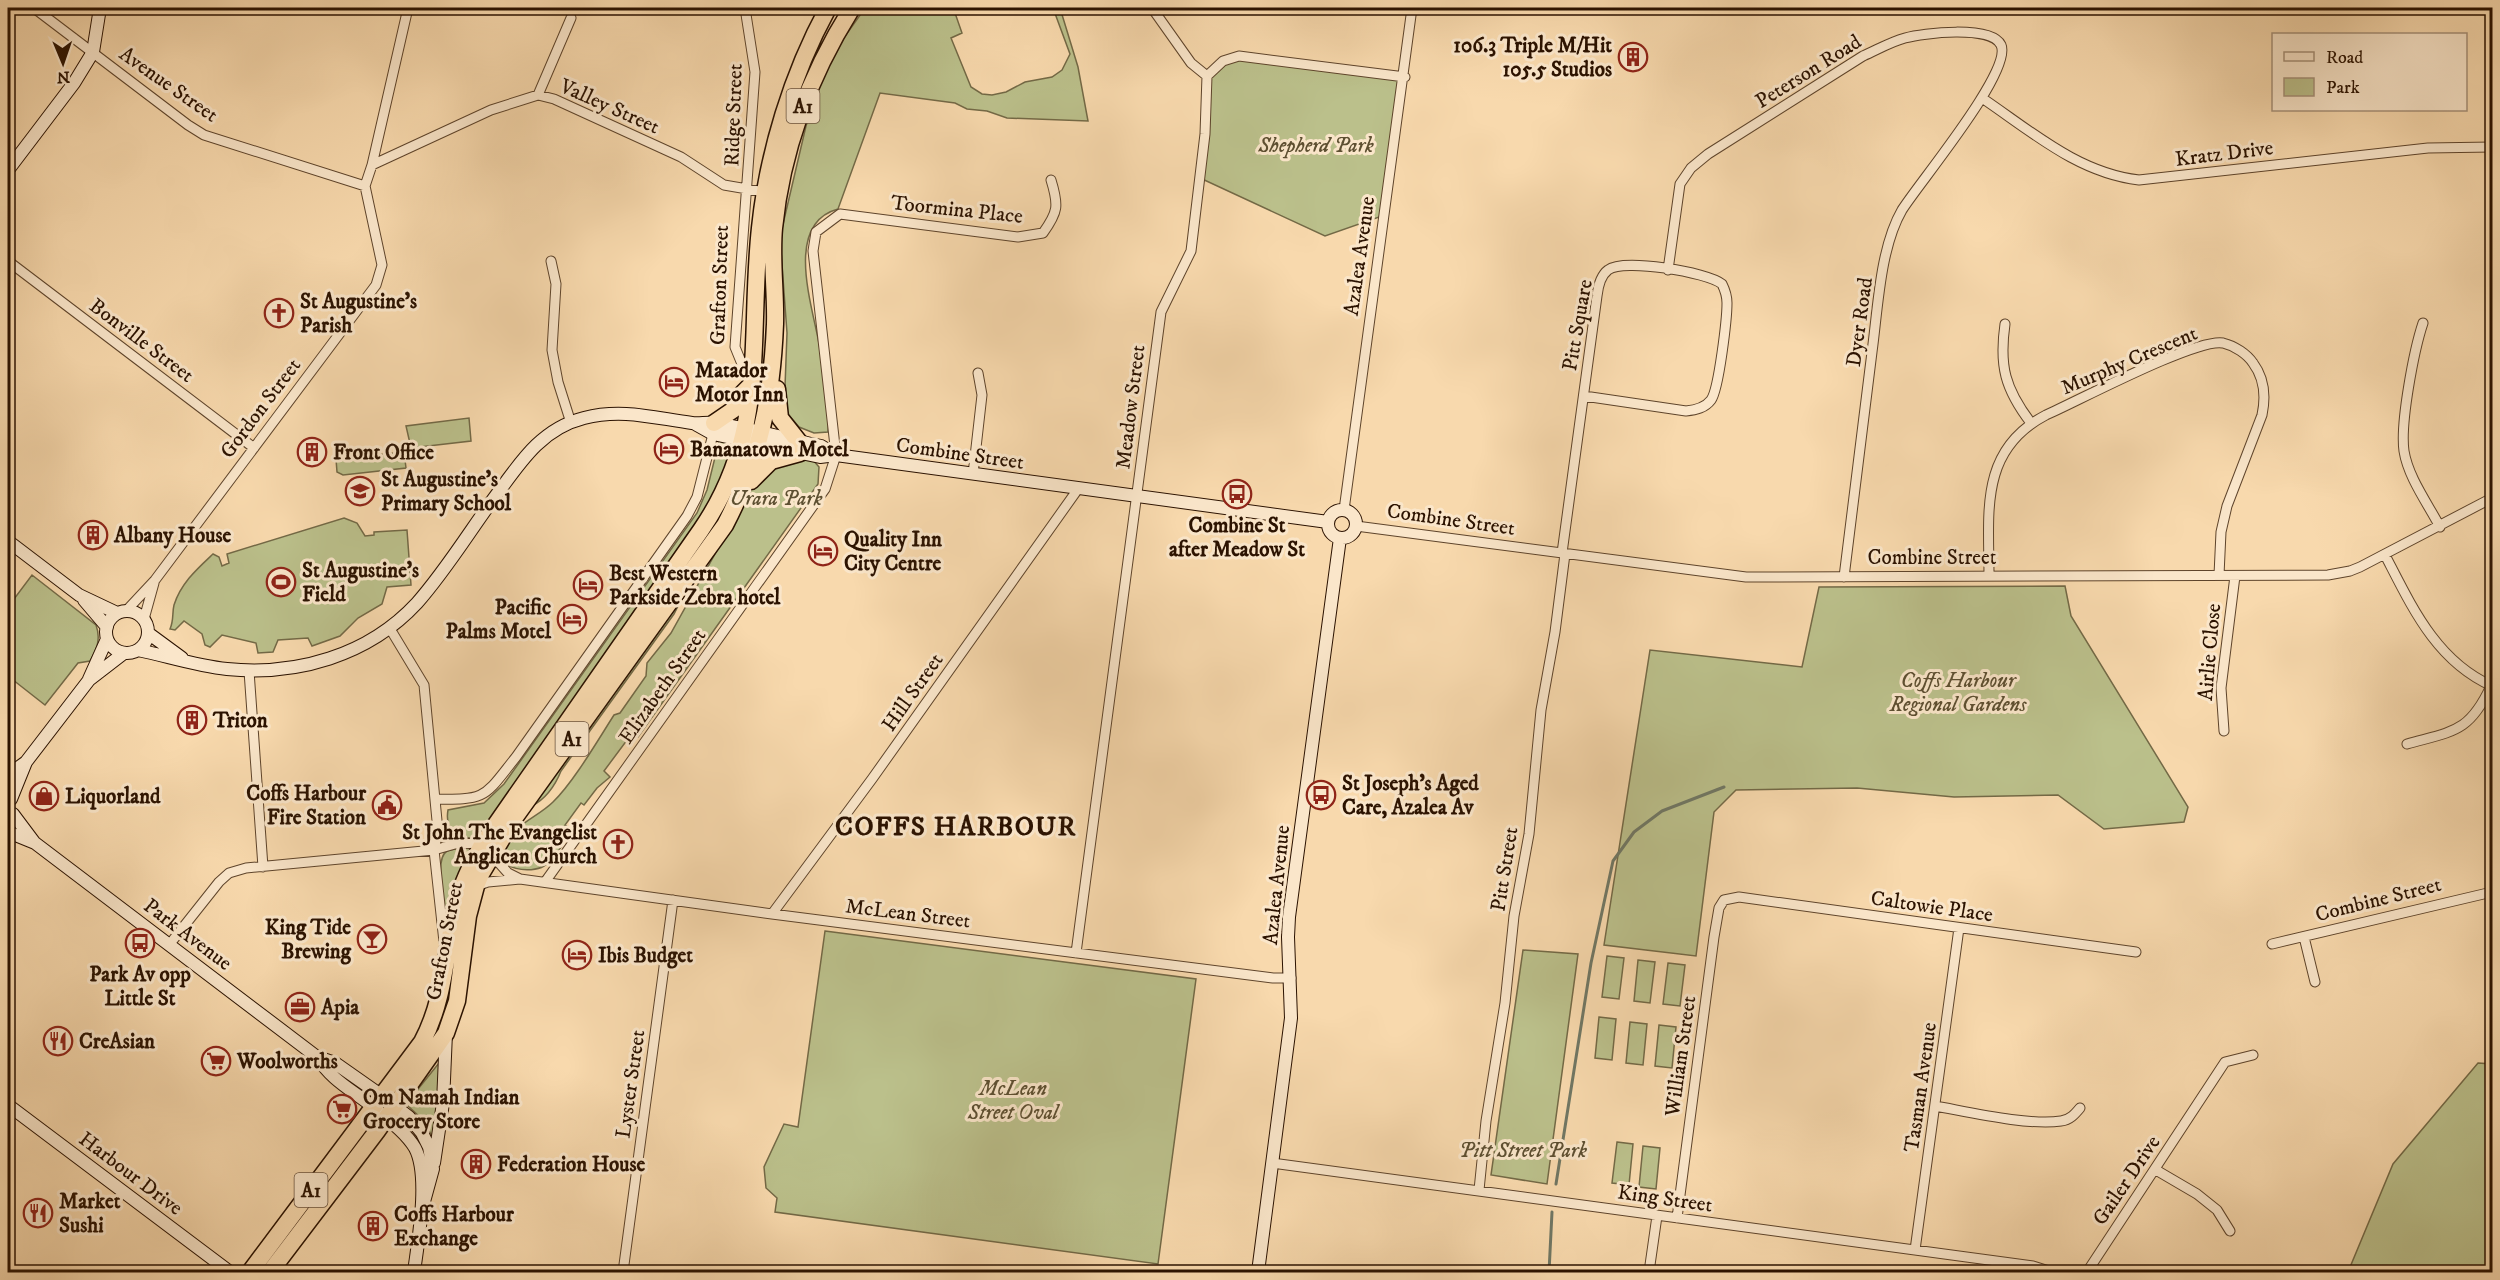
<svg xmlns="http://www.w3.org/2000/svg" width="2500" height="1280" viewBox="0 0 2500 1280" font-family="'IM FELL DW Pica',serif">
<style>
.green{fill:#bbc08b;stroke:#736946;stroke-width:1.5}
.lines{fill:none;stroke-linecap:round;stroke-linejoin:round}
.stream{stroke:#707764;stroke-width:3}
.street-casing{stroke:#5e442b;stroke-width:11}
.secondary-casing{stroke:#2b1200;stroke-width:14}
.highway-casing{stroke:#2b1200;stroke-width:19}
.street{stroke:#fae6ca;stroke-width:9}
.secondary{stroke:#fae6ca;stroke-width:12}
.highway{stroke:#f8d9ad;stroke-width:16}
.labels{text-anchor:middle;stroke-width:6;stroke-linejoin:round;paint-order:stroke}
.shield{fill:#fae6ca;stroke:#69523d;stroke-width:1.5}
.shield-label{font-size:20px;font-weight:bold;fill:#2b1200}
.poi-label{font-size:21px;font-weight:bold;fill:#2b1200;stroke:#fae6ca;text-anchor:start}
.street-label{font-size:21px;fill:#2b1200;stroke:#fae6ca}
.park-label{font-size:21px;font-style:italic;fill:#5d4f31;stroke:#fae6ca}
.district-label{font-size:27px;font-weight:bold;letter-spacing:1.5px;fill:#2b1200;stroke:#fae6ca}
</style>
<rect width="100%" height="100%" fill="#f8d9ad"/>
<filter id="stains"><feTurbulence type="fractalNoise" baseFrequency=".00333" numOctaves="4"/><feColorMatrix values="0 0 0 0 .2 0 0 0 0 .09 0 0 0 0 .02 0 0 0 .5 -.17"/></filter>
<radialGradient id="worn" r=".72"><stop offset=".6" stop-color="#630" stop-opacity="0"/><stop offset="1" stop-color="#630" stop-opacity=".3"/></radialGradient>
<path class="green" d="M 865,8 L 968,8 L 955,13 L 962,33 L 951,38 L 971,87 L 982,94 L 992,95 L 1006,92 L 1025,82 L 1052,77 L 1062,70 L 1070,54 L 1053,8 L 1060,8 L 1078,67 L 1088,121 L 1007,118 L 987,111 L 967,109 L 955,103 L 880,93 L 838,209 C 782,224 814,310 820,349 C 824,375 830,405 828,432 L 814,433 L 799,427 L 787,413 L 785,387 L 787,333 L 780,237 L 806,126 L 829,59 Z
M 1239,56 L 1405,77 L 1385,215 L 1325,236 L 1200,178 L 1207,76 Z
M 469,418 L 471,441 L 411,448 L 406,426 Z
M 723,440 C 725,442 728,444 729,447 C 735,461 707,508 700,522 L 486,826 L 470,838 C 454,837 445,827 448,810 L 484,803 L 504,784 L 697,513 L 707,490 L 719,441 Z
M 404,452 L 406,468 L 343,475 L 337,472 L 336,459 Z
M 789,459 L 813,460 L 819,467 L 818,484 L 638,737 L 630,736 L 604,771 L 610,777 L 597,788 L 584,805 L 581,803 L 565,825 L 572,830 C 564,841 556,859 544,866 C 531,874 496,870 503,849 C 511,825 537,818 553,802 C 573,783 598,740 614,715 L 620,713 L 646,676 L 647,663 L 671,633 L 755,482 Z
M 344,518 L 357,523 L 365,536 L 374,535 L 374,532 L 407,530 L 411,585 L 387,587 L 382,604 L 358,618 L 340,636 L 312,646 L 308,638 L 278,640 L 273,652 L 258,653 L 256,643 L 222,635 L 210,647 L 205,645 L 202,634 L 184,621 L 175,630 L 170,629 C 174,620 172,613 174,605 C 181,583 197,569 213,554 L 219,557 L 222,566 L 229,563 L 227,554 Z
M 32,575 L 96,625 C 101,639 97,649 90,661 L 78,663 L 45,705 L 8,676 L 8,607 Z
M 2065,586 L 2071,616 L 2188,807 L 2184,822 L 2104,829 L 2058,795 L 1954,797 L 1857,788 L 1736,790 L 1714,812 L 1696,956 L 1604,945 L 1650,650 L 1802,667 L 1819,587 Z
M 686,590 L 674,614 L 561,771 C 555,786 547,798 532,806 Z
M 471,847 L 460,870 L 447,910 L 445,908 C 443,895 435,858 447,851 C 453,848 464,848 471,847 Z
M 825,931 L 1196,979 L 1158,1264 L 775,1212 L 777,1198 L 766,1188 L 764,1167 L 784,1124 L 798,1127 Z
M 1523,950 L 1578,954 L 1547,1184 L 1491,1175 Z
M 1607,956 L 1624,958 L 1619,999 L 1602,997 Z
M 1638,960 L 1655,962 L 1650,1003 L 1634,1001 Z
M 1668,963 L 1685,965 L 1680,1006 L 1663,1004 Z
M 1599,1017 L 1616,1019 L 1612,1060 L 1595,1058 Z
M 1630,1022 L 1647,1024 L 1643,1065 L 1626,1063 Z
M 1659,1025 L 1676,1027 L 1672,1068 L 1655,1066 Z
M 439,1063 L 441,1075 L 434,1140 L 424,1121 L 406,1104 Z
M 2478,1063 L 2492,1064 L 2492,1272 L 2348,1272 L 2393,1164 Z
M 1617,1142 L 1633,1144 L 1629,1185 L 1612,1183 Z
M 1643,1146 L 1660,1148 L 1656,1189 L 1639,1187 Z"/>
<g class="lines">
<path class="stream" d="M 1556,1184 L 1591,963 L 1613,861 L 1634,832 L 1662,811 L 1724,787
M 1549,1272 L 1552,1212"/>
<g class="street-casing">
<path id="street" d="M 34,8 L 188,125 L 204,135 L 365,186
M 745,8 L 755,72 L 735,347 L 744,369 L 751,377
M 1152,8 L 1191,63 L 1207,76
M 538,95 L 571,18
M 1982,98 C 2031,131 2078,173 2139,180 L 2428,148 L 2492,147
M 372,165 L 491,110 L 538,95 L 554,99 L 681,157 L 724,185 L 765,192
M 8,261 L 254,448
M 551,261 L 556,284 L 552,350 L 558,382 L 571,423
M 1668,270 L 1680,184 L 1691,168 L 1708,154 L 1863,56 C 1877,50 1890,42 1905,38 C 1923,33 1991,25 2001,45 C 2013,71 1918,184 1902,210 C 1880,248 1878,308 1872,352 C 1863,427 1853,502 1844,577
M 2423,323 C 2414,350 2400,423 2404,451 C 2408,477 2428,504 2440,527
M 2005,324 C 1999,366 2005,389 2031,423
M 973,474 L 982,395 L 978,373
M 1344,510 L 1412,8
M 1356,526 L 1746,577 L 2328,575 L 2350,571 L 2360,567 L 2492,498
M 1562,553 L 1597,296 C 1598,287 1600,276 1608,270 C 1623,258 1707,272 1722,284 C 1725,290 1727,296 1727,303 C 1727,318 1719,389 1711,400 C 1705,408 1696,410 1686,411 L 1584,396
M 2385,555 C 2412,607 2436,661 2492,686
M 1989,576 C 1989,512 1979,450 2046,415 C 2078,401 2196,338 2223,343 C 2235,346 2247,354 2253,363 C 2265,379 2266,396 2262,415 L 2227,506 L 2221,532 L 2219,575
M 126,611 L 155,580 L 376,285 L 382,265 L 365,186 L 372,165 L 408,8
M 144,619 L 154,583
M 389,627 L 424,685 L 438,831 L 434,850 L 444,942
M 249,671 L 263,867
M 2224,731 L 2221,688 L 2235,576
M 2407,744 C 2453,731 2469,733 2491,686
M 435,799 C 488,800 484,797 516,757 L 687,516 L 697,497 L 713,434
M 492,855 L 508,873 L 520,879
M 545,882 L 825,489 L 836,455 L 813,251 L 816,232 L 840,214 L 1018,237 L 1043,233 C 1058,212 1059,206 1051,180
M 476,886 L 488,882 L 520,879 L 772,914 L 1273,978 L 1291,978
M 772,914 L 872,779 L 1078,489
M 2304,937 L 2315,982
M 2272,944 L 2492,892
M 169,945 L 219,882 L 229,873 L 246,868 L 434,850 L 455,844 L 483,843
M 1076,953 L 1161,312 L 1191,251 L 1205,134 L 1207,76 L 1223,61 L 1239,56 L 1405,77
M 1935,1106 C 1969,1112 2029,1126 2061,1121 C 2070,1120 2075,1114 2080,1108
M 1272,1163 L 2033,1266 L 2052,1272
M 2156,1170 L 2197,1194 L 2217,1210 L 2230,1231
M 1479,1190 L 1486,1121 L 1505,1003 L 1514,916 L 1529,834 L 1541,710 L 1555,632 L 1565,554
M 1677,1218 L 1714,937 L 1719,908 L 1724,900 L 1739,897 L 2136,952
M 1915,1250 L 1959,928
M 623,1272 L 673,900
M 1649,1272 L 1657,1216
M 2087,1272 L 2225,1062 L 2253,1055"/>
</g>
<g class="secondary-casing">
<path id="secondary" d="M 8,170 L 74,83 L 93,52 L 100,8
M 695,424 L 713,434 L 820,457 L 836,455 L 1328,522
M1328 524a14 14 0 1 1 28 0a14 14 0 1 1-28 0Z
M 8,541 L 79,595 L 117,613
M 84,600 L 107,627
M106 632a21 21 0 1 1 42 0a21 21 0 1 1-42 0Z
M 148,633 L 182,658
M 138,650 C 167,656 197,666 227,669 C 296,676 368,656 417,603 C 448,568 472,527 500,490 C 523,458 544,428 584,418 C 622,408 654,418 692,423 C 699,424 707,422 714,423 C 750,428 786,439 821,446 L 836,455
M 89,679 L 107,639
M 8,775 L 26,762
M 11,799 L 26,762 L 89,680 L 124,653
M 13,814 L 34,842
M 8,832 L 35,843 L 317,1057 L 335,1063 L 382,1096 L 409,1117 L 422,1133 L 429,1147 L 433,1169 L 422,1209
M 317,1057 C 332,1080 347,1087 368,1103 C 383,1116 405,1131 415,1148 C 430,1176 418,1241 414,1272
M 8,1105 L 230,1272
M 434,1163 L 443,1103 L 446,1033
M 1258,1272 L 1291,1018 L 1288,937 L 1289,917 L 1340,538"/>
</g>
<g class="highway-casing">
<path id="highway" d="M 777,389 L 780,418 L 799,442
M 714,423 L 733,410 L 742,394 L 751,385
M 751,481 L 771,461 L 800,453
M 250,1272 L 422,1042 C 445,999 445,953 456,907 C 461,884 472,864 483,843 L 701,530 C 769,431 748,339 760,228 C 768,152 792,74 828,8
M 270,1272 L 377,1131 L 446,1033 L 457,1001 L 468,916 L 476,886 L 481,874 L 513,820 L 725,525 C 760,458 772,399 775,324 C 776,292 771,260 774,228 C 782,148 810,75 852,8"/>
</g>
<use href="#street" class="street"/>
<use href="#secondary" class="secondary"/>
<use href="#highway" class="highway"/>
</g>
<defs>
<g id="building-ring" transform="scale(1.5)"><circle r="9.5" fill="#fae6ca" stroke="#8f2418" stroke-width="1.5"/><path d="M-4-6H4V6H1V3H-1V6H-4ZM-2.5-4.3h1.7v1.8h-1.7ZM.8-4.3h1.7v1.8H.8ZM-2.5-1h1.7V.8h-1.7ZM.8-1h1.7V.8H.8Z" fill="#8f2418"/></g>
<g id="church-ring" transform="scale(1.5)"><circle r="9.5" fill="#fae6ca" stroke="#8f2418" stroke-width="1.5"/><path d="M-1.2-6h2.4v3.5h3.3v2.4h-3.3V6h-2.4V-.1h-3.3v-2.4h3.3Z" fill="#8f2418"/></g>
<g id="hotel-ring" transform="scale(1.5)"><circle r="9.5" fill="#fae6ca" stroke="#8f2418" stroke-width="1.5"/><path d="M-6-4.5h1.5V1H6V5H4.5V3h-9V5H-6ZM-4 0a1.8 1.8 0 1 1 3.6 0ZM.5 0V-2.5h3Q6-2.5 6 0Z" fill="#8f2418"/></g>
<g id="school-ring" transform="scale(1.5)"><circle r="9.5" fill="#fae6ca" stroke="#8f2418" stroke-width="1.5"/><path d="M0-5L7-2L0 1L-7-2ZM-4 1L0 2.5L4 1V4Q0 6-4 4Z" fill="#8f2418"/></g>
<g id="bus-ring" transform="scale(1.5)"><circle r="9.5" fill="#fae6ca" stroke="#8f2418" stroke-width="1.5"/><path d="M-5-6H5V4H4V6H2V4H-2V6H-4V4H-5ZM-3.5-4V0h7V-4ZM-3.5 1.2v1.5H-2V1.2ZM2 1.2v1.5H3.5V1.2Z" fill="#8f2418"/></g>
<g id="stadium-ring" transform="scale(1.5)"><circle r="9.5" fill="#fae6ca" stroke="#8f2418" stroke-width="1.5"/><path d="M0-5a6.5 5 0 1 0 0 10a6.5 5 0 1 0 0-10ZM-3.5-1.8h7v3.6h-7Z" fill="#8f2418"/></g>
<g id="shop-ring" transform="scale(1.5)"><circle r="9.5" fill="#fae6ca" stroke="#8f2418" stroke-width="1.5"/><path d="M-5-2.5h2.3a2.7 3.5 0 0 1 5.4 0H5L5.5 6h-11ZM-1.5-2.5h3a1.5 2.3 0 0 0-3 0Z" fill="#8f2418"/></g>
<g id="civic-ring" transform="scale(1.5)"><circle r="9.5" fill="#fae6ca" stroke="#8f2418" stroke-width="1.5"/><path d="M-.6-6.5H3V-4.5H.6V-3L4-1V1h2V6H-6V1h2V-1L-.6-3ZM-1.2 2.5V6h2.4V2.5Z" fill="#8f2418"/></g>
<g id="bar-ring" transform="scale(1.5)"><circle r="9.5" fill="#fae6ca" stroke="#8f2418" stroke-width="1.5"/><path d="M-6-5H6L.8 .8V4.5H3.5V6h-7V4.5H-.8V.8Z" fill="#8f2418"/></g>
<g id="office-ring" transform="scale(1.5)"><circle r="9.5" fill="#fae6ca" stroke="#8f2418" stroke-width="1.5"/><path d="M-6-3h4V-5.5h4V-3h4V5H-6ZM-1-4.5V-3h2v-1.5ZM-6 0V1H6V0Z" fill="#8f2418"/></g>
<g id="restaurant-ring" transform="scale(1.5)"><circle r="9.5" fill="#fae6ca" stroke="#8f2418" stroke-width="1.5"/><path d="M-5-6h1v4h1v-4h1v4h1v-4h1v5L-1.5 .5V6h-2V.5L-5-1ZM5-6V6H3V1.5H1.5Q1.5-4 5-6Z" fill="#8f2418"/></g>
<g id="supermarket-ring" transform="scale(1.5)"><circle r="9.5" fill="#fae6ca" stroke="#8f2418" stroke-width="1.5"/><path d="M-6-5.5h2.5l.6 2H6L4.5 2H-2.5L-4.4-4H-6ZM-1.5 3.2a1.3 1.3 0 1 0 .1 0ZM3 3.2a1.3 1.3 0 1 0 .1 0Z" fill="#8f2418"/></g>
</defs>
<g fill-rule="evenodd">
<use href="#building-ring" x="1633" y="57"/>
<use href="#church-ring" x="279" y="313"/>
<use href="#hotel-ring" x="674" y="382"/>
<use href="#hotel-ring" x="669" y="449"/>
<use href="#building-ring" x="312" y="452"/>
<use href="#school-ring" x="360" y="491"/>
<use href="#bus-ring" x="1237" y="494"/>
<use href="#building-ring" x="93" y="535"/>
<use href="#hotel-ring" x="823" y="551"/>
<use href="#stadium-ring" x="281" y="582"/>
<use href="#hotel-ring" x="588" y="585"/>
<use href="#hotel-ring" x="572" y="619"/>
<use href="#building-ring" x="192" y="720"/>
<use href="#bus-ring" x="1321" y="795"/>
<use href="#shop-ring" x="44" y="796"/>
<use href="#civic-ring" x="387" y="805"/>
<use href="#church-ring" x="618" y="844"/>
<use href="#bar-ring" x="372" y="939"/>
<use href="#bus-ring" x="140" y="943"/>
<use href="#hotel-ring" x="577" y="955"/>
<use href="#office-ring" x="300" y="1007"/>
<use href="#restaurant-ring" x="58" y="1041"/>
<use href="#supermarket-ring" x="216" y="1061"/>
<use href="#supermarket-ring" x="342" y="1109"/>
<use href="#building-ring" x="476" y="1164"/>
<use href="#restaurant-ring" x="38" y="1213"/>
<use href="#building-ring" x="373" y="1226"/>
</g>
<g class="labels">
<g class="shield">
<rect x="786.5" y="89" width="33" height="34" rx="4.5"/>
<rect x="555.5" y="722" width="33" height="34" rx="4.5"/>
<rect x="294.5" y="1173" width="33" height="34" rx="4.5"/>
</g>
<g class="shield-label">
<text x="803" y="113">A1</text>
<text x="572" y="746">A1</text>
<text x="311" y="1197">A1</text>
</g>
<g class="poi-label">
<text x="1612" y="52" text-anchor="end">106.3 Triple M/Hit<tspan x="1612" dy="24">105.5 Studios</tspan></text>
<text x="300" y="308">St Augustine's<tspan x="300" dy="24">Parish</tspan></text>
<text x="695" y="377">Matador<tspan x="695" dy="24">Motor Inn</tspan></text>
<text x="690" y="456">Bananatown Motel</text>
<text x="333" y="459">Front Office</text>
<text x="381" y="486">St Augustine's<tspan x="381" dy="24">Primary School</tspan></text>
<text x="1237" y="532" text-anchor="middle">Combine St<tspan x="1237" dy="24">after Meadow St</tspan></text>
<text x="114" y="542">Albany House</text>
<text x="844" y="546">Quality Inn<tspan x="844" dy="24">City Centre</tspan></text>
<text x="302" y="577">St Augustine's<tspan x="302" dy="24">Field</tspan></text>
<text x="609" y="580">Best Western<tspan x="609" dy="24">Parkside Zebra hotel</tspan></text>
<text x="551" y="614" text-anchor="end">Pacific<tspan x="551" dy="24">Palms Motel</tspan></text>
<text x="213" y="727">Triton</text>
<text x="1342" y="790">St Joseph's Aged<tspan x="1342" dy="24">Care, Azalea Av</tspan></text>
<text x="366" y="800" text-anchor="end">Coffs Harbour<tspan x="366" dy="24">Fire Station</tspan></text>
<text x="65" y="803">Liquorland</text>
<text x="597" y="839" text-anchor="end">St John The Evangelist<tspan x="597" dy="24">Anglican Church</tspan></text>
<text x="351" y="934" text-anchor="end">King Tide<tspan x="351" dy="24">Brewing</tspan></text>
<text x="598" y="962">Ibis Budget</text>
<text x="140" y="981" text-anchor="middle">Park Av opp<tspan x="140" dy="24">Little St</tspan></text>
<text x="321" y="1014">Apia</text>
<text x="79" y="1048">CreAsian</text>
<text x="237" y="1068">Woolworths</text>
<text x="363" y="1104">Om Namah Indian<tspan x="363" dy="24">Grocery Store</tspan></text>
<text x="497" y="1171">Federation House</text>
<text x="59" y="1208">Market<tspan x="59" dy="24">Sushi</tspan></text>
<text x="394" y="1221">Coffs Harbour<tspan x="394" dy="24">Exchange</tspan></text>
</g>
<g class="street-label">
<text transform="translate(1808 71) rotate(-32)" y="7">Peterson Road</text>
<text transform="translate(169 84) rotate(35)" y="7">Avenue Street</text>
<text transform="translate(610 106) rotate(24)" y="7">Valley Street</text>
<text transform="translate(733 115) rotate(-88)" y="7">Ridge Street</text>
<text transform="translate(2224 153) rotate(-7)" y="7">Kratz Drive</text>
<text transform="translate(957 209) rotate(6)" y="7">Toormina Place</text>
<text transform="translate(1359 256) rotate(-82)" y="7">Azalea Avenue</text>
<text transform="translate(719 285) rotate(-88)" y="7">Grafton Street</text>
<text transform="translate(1859 322) rotate(-82)" y="7">Dyer Road</text>
<text transform="translate(1577 325) rotate(-80)" y="7">Pitt Square</text>
<text transform="translate(142 340) rotate(37)" y="7">Bonville Street</text>
<text transform="translate(2129 360) rotate(-23)" y="7">Murphy Crescent</text>
<text transform="translate(1130 407) rotate(-83)" y="7">Meadow Street</text>
<text transform="translate(260 408) rotate(-53)" y="7">Gordon Street</text>
<text transform="translate(960 453) rotate(8)" y="7">Combine Street</text>
<text transform="translate(1451 519) rotate(8)" y="7">Combine Street</text>
<text x="1932" y="564">Combine Street</text>
<text transform="translate(2209 652) rotate(-85)" y="7">Airlie Close</text>
<text transform="translate(662 686) rotate(-55)" y="7">Elizabeth Street</text>
<text transform="translate(912 692) rotate(-55)" y="7">Hill Street</text>
<text transform="translate(1504 869) rotate(-81)" y="7">Pitt Street</text>
<text transform="translate(1276 885) rotate(-84)" y="7">Azalea Avenue</text>
<text transform="translate(2378 899) rotate(-14)" y="7">Combine Street</text>
<text transform="translate(1932 906) rotate(8)" y="7">Caltowie Place</text>
<text transform="translate(908 913) rotate(7)" y="7">McLean Street</text>
<text transform="translate(188 934) rotate(37)" y="7">Park Avenue</text>
<text transform="translate(444 941) rotate(-79)" y="7">Grafton Street</text>
<text transform="translate(1680 1056) rotate(-82)" y="7">William Street</text>
<text transform="translate(630 1084) rotate(-82)" y="7">Lyster Street</text>
<text transform="translate(1920 1087) rotate(-82)" y="7">Tasman Avenue</text>
<text transform="translate(131 1173) rotate(37)" y="7">Harbour Drive</text>
<text transform="translate(2126 1180) rotate(-56)" y="7">Gailer Drive</text>
<text transform="translate(1665 1198) rotate(8)" y="7">King Street</text>
</g>
<g class="park-label">
<text x="1316" y="152">Shepherd Park</text>
<text x="776" y="505">Urara Park</text>
<text x="1958" y="687">Coffs Harbour<tspan x="1958" dy="24">Regional Gardens</tspan></text>
<text x="1013" y="1095">McLean<tspan x="1013" dy="24">Street Oval</tspan></text>
<text x="1523" y="1157">Pitt Street Park</text>
</g>
<g class="district-label">
<text x="956" y="835">COFFS HARBOUR</text>
</g>
</g>
<rect width="2500" height="1280" fill="none" stroke="#f8d9ad" stroke-width="30"/>
<rect x="9" y="9" width="2482" height="1262" fill="none" stroke="#2b1200" stroke-width="3"/>
<rect x="15" y="15" width="2470" height="1250" fill="none" stroke="#2b1200" stroke-width="1.5"/>
<rect x="2272" y="33" width="195" height="78" fill="#fae6ca" stroke="#a79179" stroke-width="1.5"/>
<rect x="2284" y="52" width="30" height="9" fill="#fae6ca" stroke="#a79179" stroke-width="1.5"/>
<text x="2326" y="63" font-size="18" fill="#2b1200">Road</text>
<rect x="2284" y="78" width="30" height="18" fill="#bbc08b" stroke="#a79179" stroke-width="1.5"/>
<text x="2326" y="93" font-size="18" fill="#2b1200">Park</text>
<g transform="translate(63 63) rotate(178)" stroke="#fae6ca" stroke-width="4.5" paint-order="stroke">
<path d="M0-4.5L10 22L0 15L-10 22Z" fill="#2b1200"/>
<text y="-9" font-size="16" font-weight="bold" text-anchor="middle" fill="#2b1200">N</text>
</g>
<rect width="100%" height="100%" filter="url(#stains)"/>
<rect width="100%" height="100%" fill="url(#worn)"/>
</svg>
